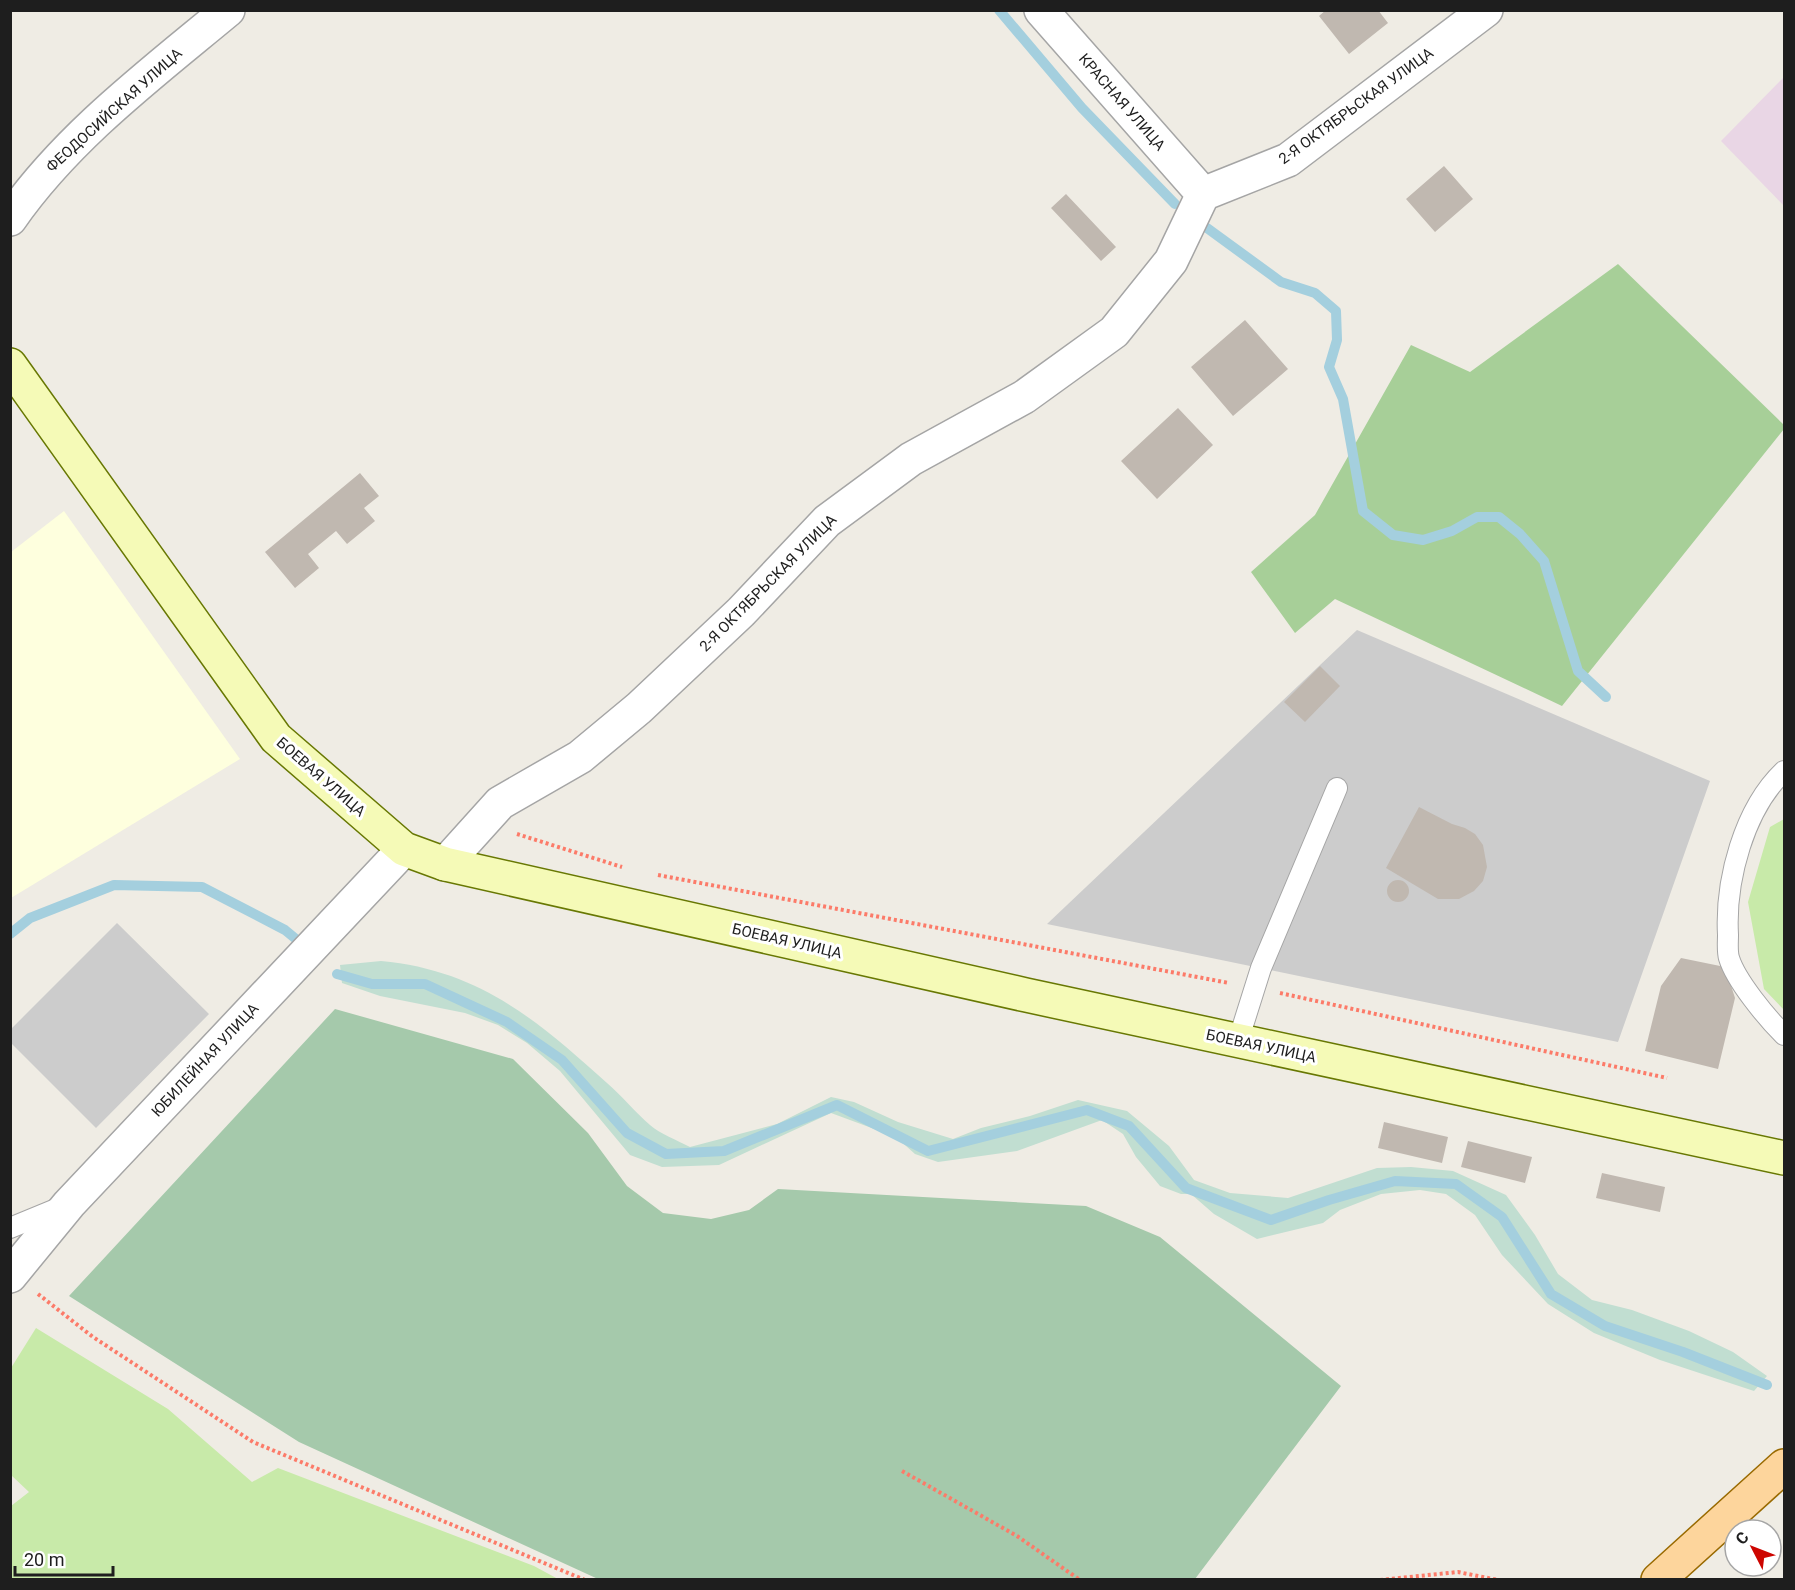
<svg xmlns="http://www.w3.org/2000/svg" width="1795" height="1590" viewBox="0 0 1795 1590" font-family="Roboto,sans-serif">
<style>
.industrial{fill:#e9d6e5}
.education{fill:#feffde}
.religious{fill:#ccc}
.grass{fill:#c8eaa9}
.forest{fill:#a7cf98}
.wetland{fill:#c1ded1}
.cemetery{fill:#a5c9ab}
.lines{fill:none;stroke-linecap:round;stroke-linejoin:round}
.stream{stroke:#a4cfde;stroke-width:10}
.building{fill:#c0b8b0}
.lane-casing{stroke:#a5a5a5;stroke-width:22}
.street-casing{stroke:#a5a5a5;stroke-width:36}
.secondary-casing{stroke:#687803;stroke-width:36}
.primary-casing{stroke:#996a00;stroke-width:36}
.path{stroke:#fc7b69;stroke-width:4;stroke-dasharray:3 3;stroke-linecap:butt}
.lane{stroke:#fff;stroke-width:20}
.street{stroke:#fff;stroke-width:33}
.secondary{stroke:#f5fab7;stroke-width:33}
.primary{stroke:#fdd59c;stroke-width:33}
.labels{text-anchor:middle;stroke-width:6;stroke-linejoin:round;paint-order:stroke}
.street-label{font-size:15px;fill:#1e1e1e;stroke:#fff}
</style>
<rect width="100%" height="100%" fill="#efece4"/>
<path class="industrial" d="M 1784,77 L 1784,206 L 1721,141 Z"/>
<path class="education" d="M 64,511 L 240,759 L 11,898 L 11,552 Z"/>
<path class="religious" d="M 1357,630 L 1710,781 L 1618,1042 L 1047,924 Z
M 117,923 L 209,1014 L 96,1128 L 11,1043 L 11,1029 Z"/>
<path class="grass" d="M 1784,819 L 1784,1010 L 1764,989 L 1748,902 L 1770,827 Z
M 36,1328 L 168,1409 L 252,1482 L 278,1468 L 534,1566 L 558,1579 L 11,1579 L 11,1506 L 29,1492 L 11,1475 L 11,1368 Z"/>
<path class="forest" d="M 1618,264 L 1784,425 L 1784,429 L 1562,706 L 1335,599 L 1295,633 L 1251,572 L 1315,515 L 1411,345 L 1470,372 Z"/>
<path class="wetland" d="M 381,961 C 479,970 537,1020 607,1083 C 622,1096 635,1112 650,1125 C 660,1134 677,1140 690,1147 L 777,1124 L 831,1097 L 854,1102 L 898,1122 L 953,1139 L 981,1128 L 1030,1116 L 1078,1100 L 1127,1111 L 1169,1146 L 1194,1180 L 1230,1193 L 1288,1198 L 1377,1168 L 1411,1167 L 1453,1171 L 1506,1195 L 1535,1235 L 1558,1274 L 1592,1300 L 1632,1310 L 1689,1331 L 1733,1352 L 1767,1376 L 1754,1391 L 1660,1360 L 1594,1333 L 1548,1304 L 1502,1255 L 1475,1215 L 1446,1194 L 1420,1190 L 1381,1194 L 1340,1210 L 1323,1223 L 1257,1239 L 1214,1214 L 1191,1194 L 1181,1194 L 1160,1186 L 1136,1157 L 1123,1134 L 1102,1120 L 1017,1151 L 938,1162 L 915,1154 L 896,1137 L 831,1113 L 719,1165 L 662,1167 L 630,1155 L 560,1071 L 527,1043 L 498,1025 L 465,1013 L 380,996 L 342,983 L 340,965 Z"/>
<path class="cemetery" d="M 335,1009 L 513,1059 L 588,1133 L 627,1186 L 663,1213 L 711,1219 L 749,1210 L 778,1189 L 1086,1206 L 1160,1237 L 1341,1386 L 1195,1579 L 598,1579 L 299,1442 L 69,1296 Z"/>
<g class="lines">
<path class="stream" d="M 999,10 L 1082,108 L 1175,204
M 1207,228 L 1281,282 L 1315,293 L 1336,311 L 1337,340 L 1329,367 L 1343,399 L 1363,511 L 1393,535 L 1423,540 L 1452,531 L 1477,517 L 1499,517 L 1520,534 L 1544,561 L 1578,671 L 1606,697
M 10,934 L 30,918 L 114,885 L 202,887 L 285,930 L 302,944
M 337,974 L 372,984 L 425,984 L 507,1022 L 562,1060 L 627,1133 L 666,1154 L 724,1151 L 837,1105 L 928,1151 L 1087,1110 L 1129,1126 L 1186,1188 L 1271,1220 L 1329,1200 L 1395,1181 L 1456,1184 L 1502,1217 L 1551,1294 L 1605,1326 L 1683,1352 L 1767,1385"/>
</g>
<path class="building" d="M 1326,10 L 1378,10 L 1388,23 L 1349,54 L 1319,16 Z
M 1444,166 L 1473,199 L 1435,232 L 1406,199 Z
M 1066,194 L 1116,247 L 1101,261 L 1051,208 Z
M 1245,320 L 1288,369 L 1233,416 L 1191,367 Z
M 1178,408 L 1213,445 L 1157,499 L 1121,461 Z
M 360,473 L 379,496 L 364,508 L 375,521 L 347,544 L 336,531 L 308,554 L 319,568 L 295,588 L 265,552 Z
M 1320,666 L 1340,686 L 1305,722 L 1284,702 Z
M 1419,807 L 1452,824 L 1465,828 L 1475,834 L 1483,845 L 1487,867 L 1483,881 L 1474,891 L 1459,899 L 1438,899 L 1386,868 Z
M1387 891a11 11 0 1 1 22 0a11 11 0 1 1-22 0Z
M 1681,958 L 1725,967 L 1735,998 L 1718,1069 L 1645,1051 L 1661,986 Z
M 1384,1122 L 1448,1137 L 1442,1163 L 1378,1148 Z
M 1468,1141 L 1532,1157 L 1525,1183 L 1461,1167 Z
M 1602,1173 L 1665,1187 L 1660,1212 L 1596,1198 Z"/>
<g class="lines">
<g class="lane-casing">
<path id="lane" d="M 1784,771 C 1744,809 1725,880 1728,935 C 1728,942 1727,951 1729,958 C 1736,981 1767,1018 1784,1035
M 1238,1041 L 1261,968 L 1337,788
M 10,1228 L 61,1207"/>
</g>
<g class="street-casing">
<path id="street" d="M 1041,10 L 1203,194
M 10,219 C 67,137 151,74 228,10
M 445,864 L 500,803 L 580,757 L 639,708 L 741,612 L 827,521 L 911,459 L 1024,397 L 1114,332 L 1171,261 L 1203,194 L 1288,160 L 1486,10
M 10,1276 L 69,1204 L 404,849"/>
</g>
<g class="secondary-casing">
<path id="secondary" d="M 10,365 L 276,738 L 404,849 L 445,864 L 1026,995 L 1784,1158"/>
</g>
<g class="primary-casing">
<path id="primary" d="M 1658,1580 L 1784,1466"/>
</g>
<path class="path" d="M 517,834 L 622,867
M 658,875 L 1229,983
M 1280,993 L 1667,1078
M 38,1294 L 93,1337 L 253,1442 L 585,1580
M 902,1471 L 1017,1536 L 1080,1580
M 1380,1580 L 1458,1572 L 1498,1580"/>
<use href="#lane" class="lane"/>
<use href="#street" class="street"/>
<use href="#secondary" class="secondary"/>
<use href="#primary" class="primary"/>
</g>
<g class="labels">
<g class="street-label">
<text transform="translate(1122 102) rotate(49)" y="5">КРАСНАЯ УЛИЦА</text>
<text transform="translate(1356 106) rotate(-36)" y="5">2-Я ОКТЯБРЬСКАЯ УЛИЦА</text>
<text transform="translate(114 110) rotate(-42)" y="5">ФЕОДОСИЙСКАЯ УЛИЦА</text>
<text transform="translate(768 583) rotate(-45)" y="5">2-Я ОКТЯБРЬСКАЯ УЛИЦА</text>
<text transform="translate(321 777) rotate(41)" y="5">БОЕВАЯ УЛИЦА</text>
<text transform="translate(787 941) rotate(13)" y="5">БОЕВАЯ УЛИЦА</text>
<text transform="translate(1261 1046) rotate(12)" y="5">БОЕВАЯ УЛИЦА</text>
<text transform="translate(205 1060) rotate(-47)" y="5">ЮБИЛЕЙНАЯ УЛИЦА</text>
</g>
</g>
<rect width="1795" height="1590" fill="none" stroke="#1e1e1e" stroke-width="24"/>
<g transform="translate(1753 1548) rotate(312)"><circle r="28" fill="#ffffff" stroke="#a5a5a5" stroke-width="1.5"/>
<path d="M0-4.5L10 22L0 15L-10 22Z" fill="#cd0500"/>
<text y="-9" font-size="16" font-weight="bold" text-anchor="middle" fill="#1e1e1e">С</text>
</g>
<path d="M15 1566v9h98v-9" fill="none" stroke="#1e1e1e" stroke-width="3"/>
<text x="24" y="1566" font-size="18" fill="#1e1e1e" stroke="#ffffff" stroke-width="4.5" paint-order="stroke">20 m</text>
</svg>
